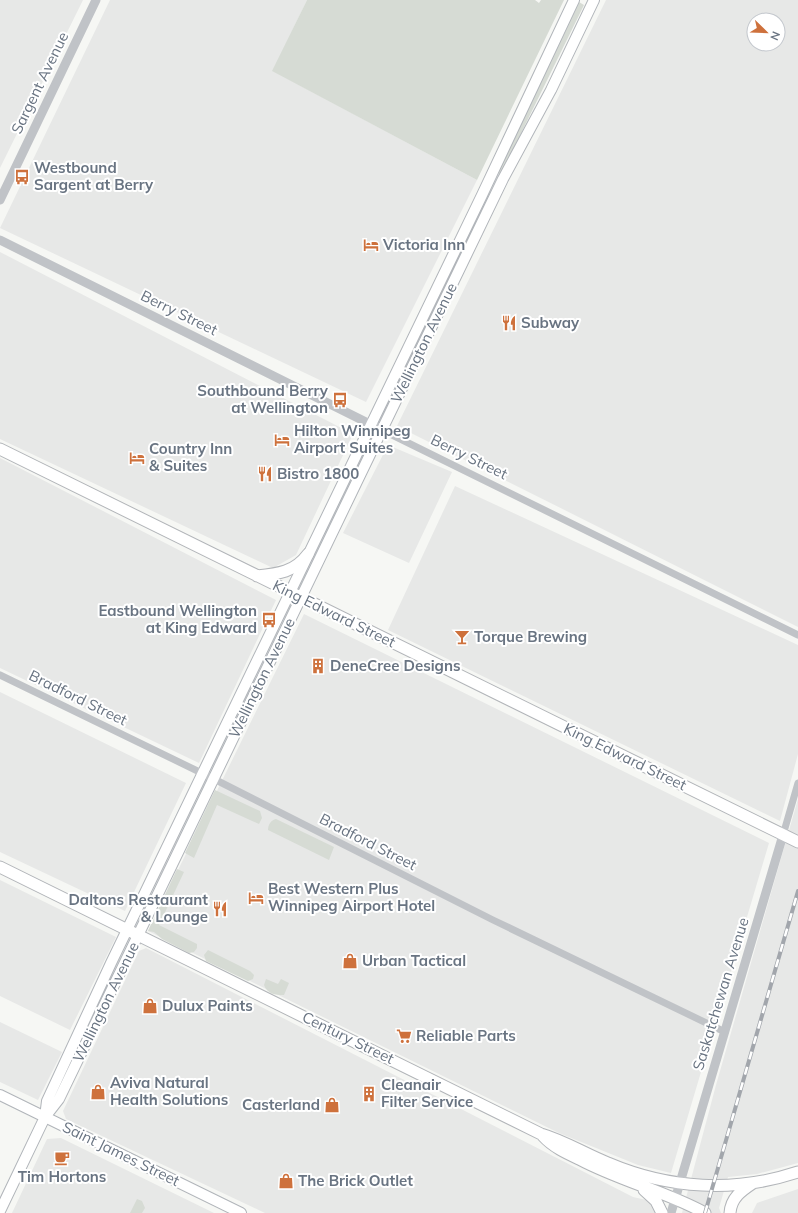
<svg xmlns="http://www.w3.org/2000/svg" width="798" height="1213" viewBox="0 0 798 1213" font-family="Mulish,sans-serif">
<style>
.built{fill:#e7e8e7;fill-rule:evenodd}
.green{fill:#d6dbd4}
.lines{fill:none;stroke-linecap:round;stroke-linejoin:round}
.secondary-casing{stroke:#b1b5ba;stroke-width:12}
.primary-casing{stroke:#b2b5b9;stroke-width:13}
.minor{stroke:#c0c3c7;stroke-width:7}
.tertiary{stroke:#c0c3c7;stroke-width:9}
.secondary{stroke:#fff;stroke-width:10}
.primary{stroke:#fff;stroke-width:11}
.rail-casing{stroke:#a2a6ac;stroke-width:4}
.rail{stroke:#fff;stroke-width:2.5;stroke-dasharray:8;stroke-linecap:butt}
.labels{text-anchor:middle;stroke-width:4;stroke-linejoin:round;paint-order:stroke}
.street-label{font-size:15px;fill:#697482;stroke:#fff}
.poi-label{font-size:15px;font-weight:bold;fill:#697482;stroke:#fff;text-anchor:start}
</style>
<rect width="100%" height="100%" fill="#f6f7f4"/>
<path class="built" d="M 0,0 L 83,0 L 0,168 Z
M 110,0 L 307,0 L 273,71 L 477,180 L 366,402 L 0,228 Z
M 606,0 L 798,0 L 798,627 L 397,426 ZM 754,20 L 778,20 L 778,44 L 754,44 Z
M 0,252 L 353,434 L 296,555 L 273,568 L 0,439 Z
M 388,445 L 452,472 L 409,563 L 343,533 Z
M 0,458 L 276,600 L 199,763 L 0,668 Z
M 455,486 L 798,645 L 798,754 L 780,821 L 388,630 Z
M 304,614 L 769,843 L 671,1173 L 638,1165 L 559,1133 L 148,931 Z
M 0,692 L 186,783 L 125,911 L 0,852 Z
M 798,799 L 798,1163 L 757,1174 L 728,1177 L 719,1208 L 721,1213 L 682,1213 L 716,1085 Z
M 0,880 L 116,937 L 70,1030 L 0,996 Z
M 146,948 L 633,1197 L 665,1204 L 665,1213 L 265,1213 L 66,1119 L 63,1111 L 139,951 Z
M 0,1022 L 62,1052 L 38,1100 L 0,1082 Z
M 61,1138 L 214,1213 L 12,1213 L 47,1139 Z
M 798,1189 L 798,1213 L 752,1213 L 757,1203 Z"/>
<path class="green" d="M 307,0 L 535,0 L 539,3 L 541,0 L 564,0 L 477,180 L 272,71 Z
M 579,2 L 584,5 L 501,174 L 498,173 Z
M 215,790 L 260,811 L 262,818 L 259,824 L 217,805 L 194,858 L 185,853 Z
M 276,819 L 334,847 L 329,860 L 268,830 C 268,825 271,820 276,819 Z
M 177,869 L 184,872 L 159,925 L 197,944 L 197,948 L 194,952 L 189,953 L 162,939 L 154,932 L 148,931 Z
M 208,950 L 250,971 L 254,975 L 253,979 L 248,981 L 206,961 L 204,955 Z
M 266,979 L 278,984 L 281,979 L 289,983 L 284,995 C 275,995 267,994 264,985 Z
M 137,1199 L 142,1201 L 145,1208 L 142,1213 L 130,1213 Z"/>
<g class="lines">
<g class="secondary-casing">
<path id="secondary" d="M 0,1095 L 241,1213
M 45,1117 L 47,1101 L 111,963 L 482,195 L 574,0
M 0,1211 L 45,1117 L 59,1099 L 503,179 L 551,90 L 594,0"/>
</g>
<g class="primary-casing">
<path id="primary" d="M 0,449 L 798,842
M 257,576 C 278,574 295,572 308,554
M 0,867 L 541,1134 C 565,1141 585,1154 608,1163 C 669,1189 735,1193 798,1172
M 543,1136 C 553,1147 566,1153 579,1159 C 620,1181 665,1191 705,1213
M 644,1190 L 656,1201 L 662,1213
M 730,1213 C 731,1198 741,1191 753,1183"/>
</g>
<path class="minor" d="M 382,430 L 798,635
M 0,675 L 214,779 L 493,920 L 725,1032
M 783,835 L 798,783"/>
<path class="tertiary" d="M 0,200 L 96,0
M 0,240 L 382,430
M 671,1213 L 783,835"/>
<use href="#secondary" class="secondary"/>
<use href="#primary" class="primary"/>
<g class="rail-casing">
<path id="rail" d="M 705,1213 L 798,891"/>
</g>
<use href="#rail" class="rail"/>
</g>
<defs>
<g id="bus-bare" transform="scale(1.2)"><path d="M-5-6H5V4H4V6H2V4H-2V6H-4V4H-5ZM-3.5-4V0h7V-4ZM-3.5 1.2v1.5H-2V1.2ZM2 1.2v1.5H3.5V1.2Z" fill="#ce713c" stroke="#fff" stroke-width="2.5" paint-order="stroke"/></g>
<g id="hotel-bare" transform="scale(1.2)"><path d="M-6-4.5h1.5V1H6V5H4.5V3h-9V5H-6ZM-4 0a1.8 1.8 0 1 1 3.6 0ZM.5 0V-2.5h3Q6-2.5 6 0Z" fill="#ce713c" stroke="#fff" stroke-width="2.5" paint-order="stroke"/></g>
<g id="restaurant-bare" transform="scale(1.2)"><path d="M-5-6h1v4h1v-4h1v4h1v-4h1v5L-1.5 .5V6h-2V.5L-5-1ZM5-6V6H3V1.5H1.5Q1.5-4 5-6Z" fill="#ce713c" stroke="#fff" stroke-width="2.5" paint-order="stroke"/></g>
<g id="bar-bare" transform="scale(1.2)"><path d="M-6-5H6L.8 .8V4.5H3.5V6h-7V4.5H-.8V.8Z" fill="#ce713c" stroke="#fff" stroke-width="2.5" paint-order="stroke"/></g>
<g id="building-bare" transform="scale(1.2)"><path d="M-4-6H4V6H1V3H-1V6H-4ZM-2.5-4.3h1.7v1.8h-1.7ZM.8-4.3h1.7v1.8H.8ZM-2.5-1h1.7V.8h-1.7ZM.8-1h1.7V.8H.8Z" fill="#ce713c" stroke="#fff" stroke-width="2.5" paint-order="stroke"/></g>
<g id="shop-bare" transform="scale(1.2)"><path d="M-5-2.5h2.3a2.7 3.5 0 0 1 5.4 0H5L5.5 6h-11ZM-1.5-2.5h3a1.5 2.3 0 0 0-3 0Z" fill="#ce713c" stroke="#fff" stroke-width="2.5" paint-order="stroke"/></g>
<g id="supermarket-bare" transform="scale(1.2)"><path d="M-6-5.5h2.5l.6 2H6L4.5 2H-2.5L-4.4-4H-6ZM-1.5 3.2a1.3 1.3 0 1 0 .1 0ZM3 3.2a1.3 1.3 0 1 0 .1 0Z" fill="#ce713c" stroke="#fff" stroke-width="2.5" paint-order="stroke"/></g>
<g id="cafe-bare" transform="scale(1.2)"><path d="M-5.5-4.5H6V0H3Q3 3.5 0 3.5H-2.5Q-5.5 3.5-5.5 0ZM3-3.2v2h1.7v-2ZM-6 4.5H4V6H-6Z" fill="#ce713c" stroke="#fff" stroke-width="2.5" paint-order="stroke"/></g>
</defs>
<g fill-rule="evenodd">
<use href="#bus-bare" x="22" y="177"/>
<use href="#hotel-bare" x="371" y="245"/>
<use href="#restaurant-bare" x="509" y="323"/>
<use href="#bus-bare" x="340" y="400"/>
<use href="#hotel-bare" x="282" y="440"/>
<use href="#hotel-bare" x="137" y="458"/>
<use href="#restaurant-bare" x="265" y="474"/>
<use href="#bus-bare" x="269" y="620"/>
<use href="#bar-bare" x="462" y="637"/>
<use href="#building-bare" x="318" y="666"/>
<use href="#hotel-bare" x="256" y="898"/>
<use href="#restaurant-bare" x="220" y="909"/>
<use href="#shop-bare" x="350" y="961"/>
<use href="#shop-bare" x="150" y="1006"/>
<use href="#supermarket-bare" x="404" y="1036"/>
<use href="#shop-bare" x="98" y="1092"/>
<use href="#building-bare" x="369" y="1094"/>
<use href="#shop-bare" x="332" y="1105"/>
<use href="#cafe-bare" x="62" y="1158"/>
<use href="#shop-bare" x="286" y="1181"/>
</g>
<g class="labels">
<g class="street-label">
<text transform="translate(40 83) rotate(-64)" y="5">Sargent Avenue</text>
<text transform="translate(179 313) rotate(26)" y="5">Berry Street</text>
<text transform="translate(424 343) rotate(-64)" y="5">Wellington Avenue</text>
<text transform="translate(469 457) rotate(26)" y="5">Berry Street</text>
<text transform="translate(334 614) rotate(26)" y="5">King Edward Street</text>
<text transform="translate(262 678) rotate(-64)" y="5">Wellington Avenue</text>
<text transform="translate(78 698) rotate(26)" y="5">Bradford Street</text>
<text transform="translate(625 757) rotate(26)" y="5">King Edward Street</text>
<text transform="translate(368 842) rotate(27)" y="5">Bradford Street</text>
<text transform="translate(721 994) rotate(-73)" y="5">Saskatchewan Avenue</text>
<text transform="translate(106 1002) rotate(-64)" y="5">Wellington Avenue</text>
<text transform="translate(348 1038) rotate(26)" y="5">Century Street</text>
<text transform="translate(121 1154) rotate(26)" y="5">Saint James Street</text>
</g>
<g class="poi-label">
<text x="34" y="173">Westbound<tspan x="34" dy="17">Sargent at Berry</tspan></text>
<text x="383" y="250">Victoria Inn</text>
<text x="521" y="328">Subway</text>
<text x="328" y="396" text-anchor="end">Southbound Berry<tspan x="328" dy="17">at Wellington</tspan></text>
<text x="294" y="436">Hilton Winnipeg<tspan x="294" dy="17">Airport Suites</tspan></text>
<text x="149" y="454">Country Inn<tspan x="149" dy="17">&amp; Suites</tspan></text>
<text x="277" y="479">Bistro 1800</text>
<text x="257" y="616" text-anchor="end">Eastbound Wellington<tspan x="257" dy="17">at King Edward</tspan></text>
<text x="474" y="642">Torque Brewing</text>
<text x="330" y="671">DeneCree Designs</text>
<text x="268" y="894">Best Western Plus<tspan x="268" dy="17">Winnipeg Airport Hotel</tspan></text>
<text x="208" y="905" text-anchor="end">Daltons Restaurant<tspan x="208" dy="17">&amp; Lounge</tspan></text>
<text x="362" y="966">Urban Tactical</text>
<text x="162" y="1011">Dulux Paints</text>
<text x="416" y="1041">Reliable Parts</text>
<text x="110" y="1088">Aviva Natural<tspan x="110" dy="17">Health Solutions</tspan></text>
<text x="381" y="1090">Cleanair<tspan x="381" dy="17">Filter Service</tspan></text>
<text x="320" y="1110" text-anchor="end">Casterland</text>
<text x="62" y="1182" text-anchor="middle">Tim Hortons</text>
<text x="298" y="1186">The Brick Outlet</text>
</g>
</g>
<g transform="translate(766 32) rotate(113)"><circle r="19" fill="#ffffff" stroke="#c3c7cd"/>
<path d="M0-3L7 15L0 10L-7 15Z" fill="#ce713c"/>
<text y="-6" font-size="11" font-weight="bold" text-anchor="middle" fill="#697482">N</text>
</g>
</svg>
